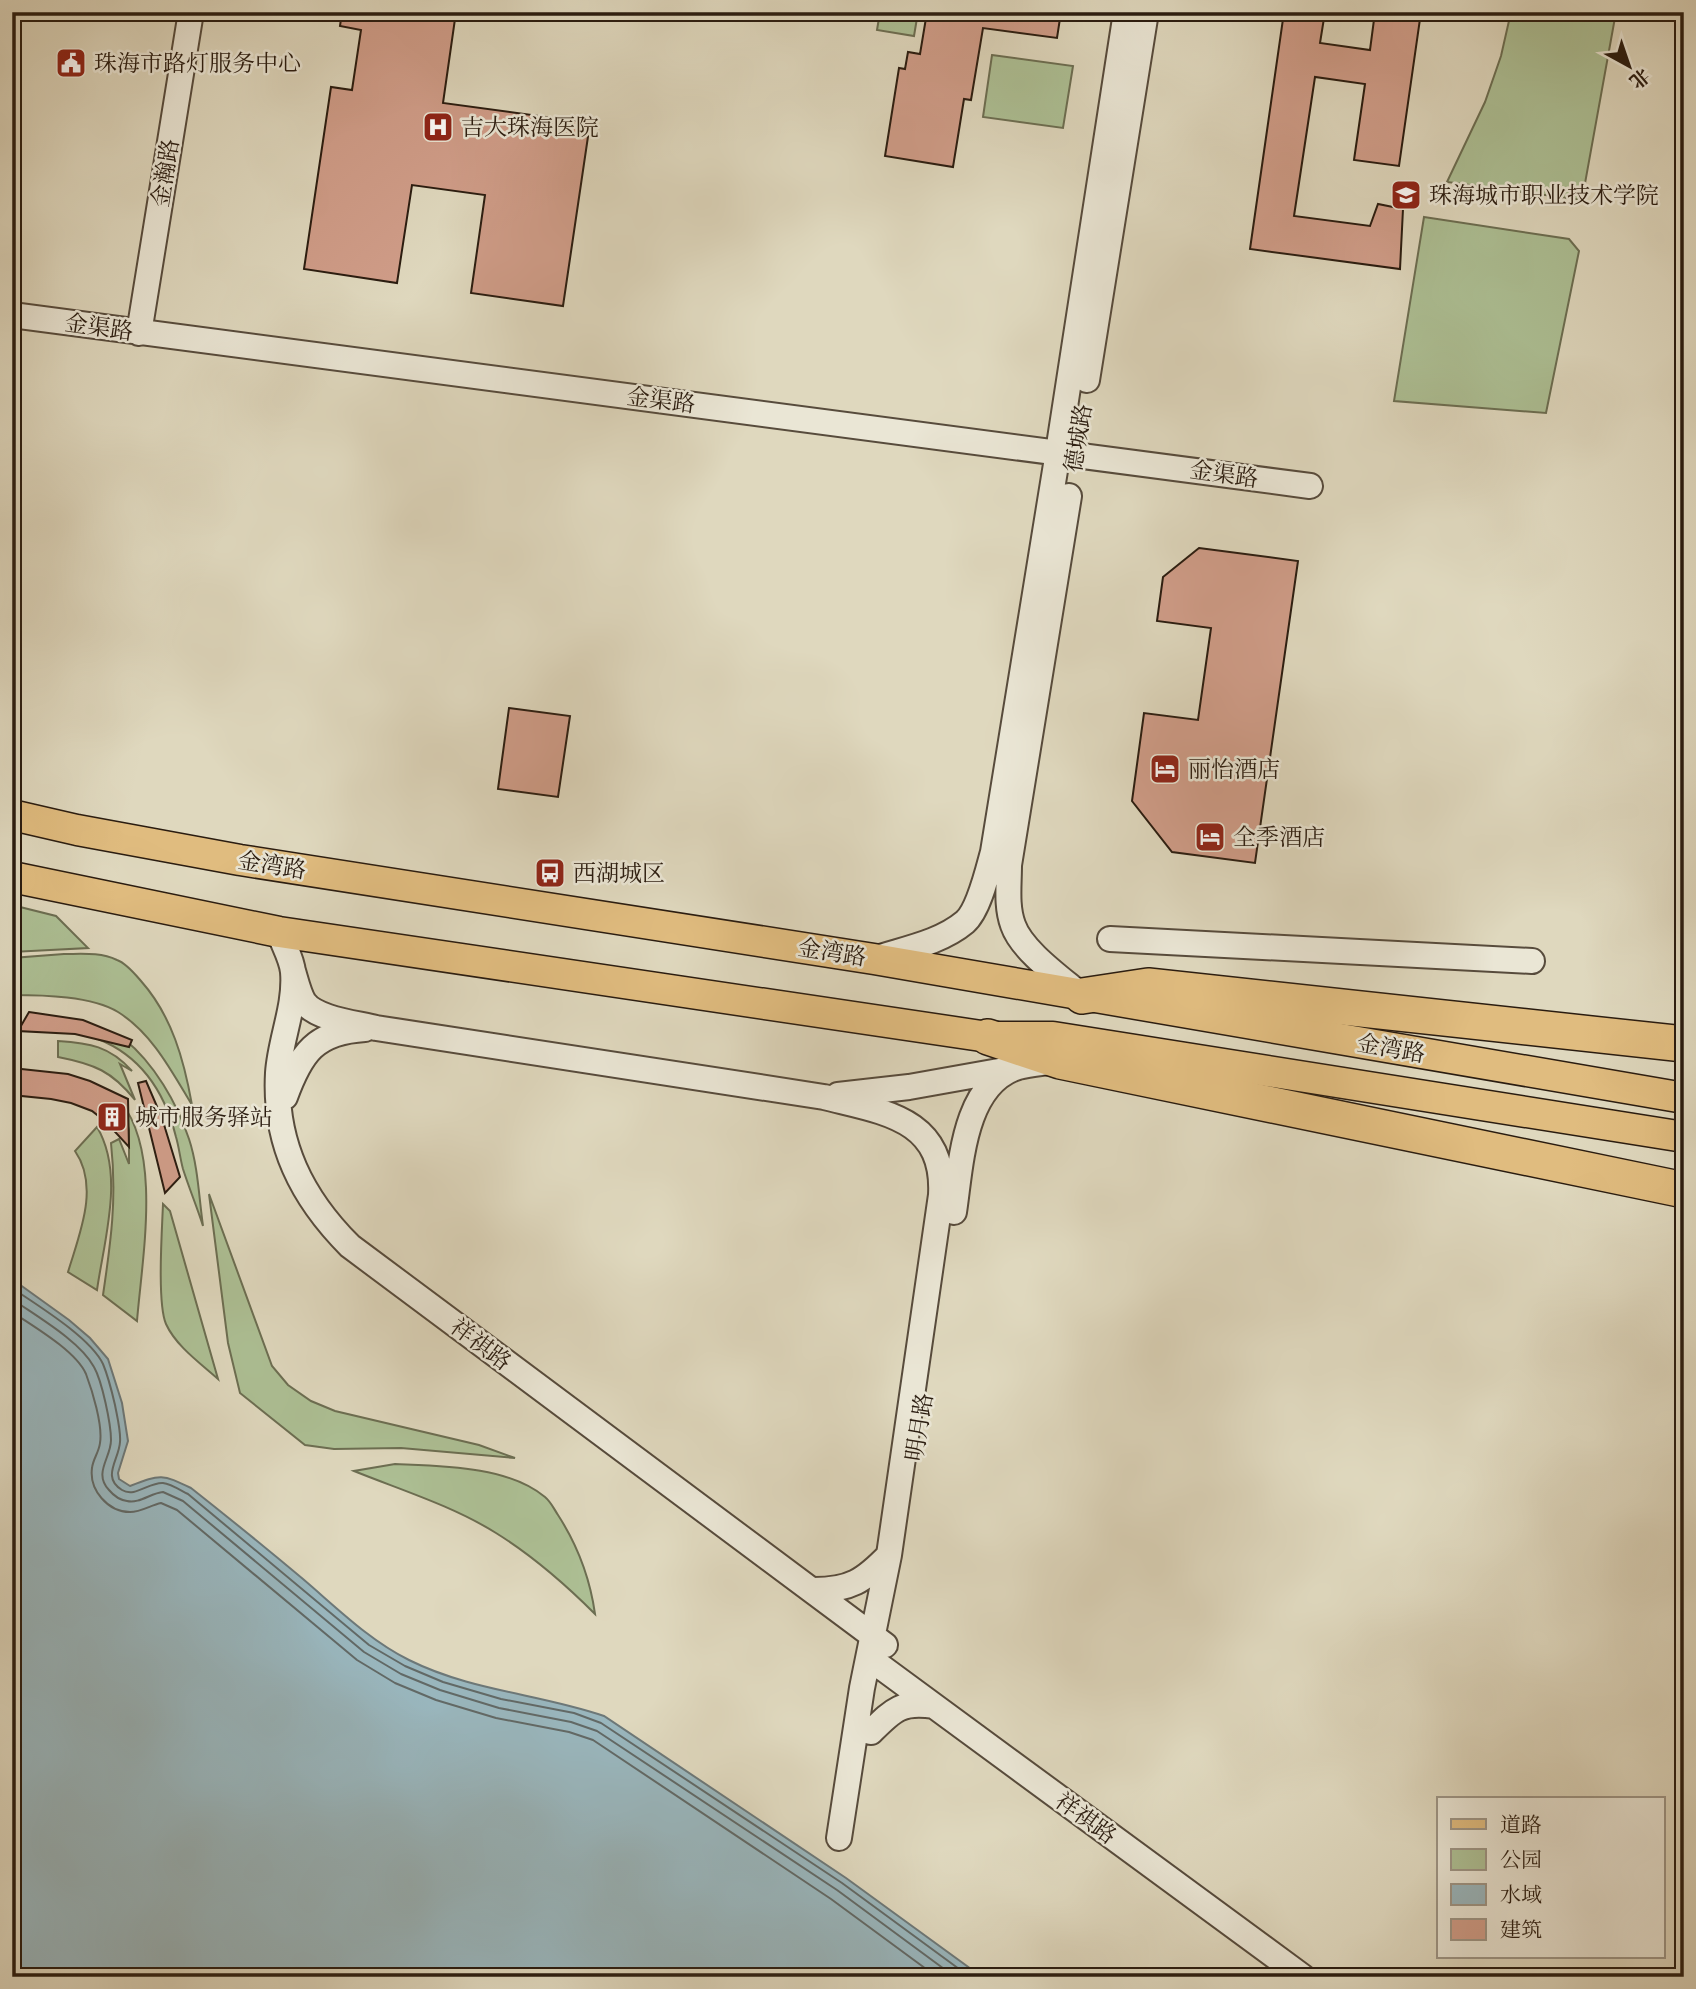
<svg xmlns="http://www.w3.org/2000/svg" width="1696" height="1989" viewBox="0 0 1696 1989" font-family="'Libre Caslon Text','Noto Serif SC',serif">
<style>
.green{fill:#adc095;stroke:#6c6e52;stroke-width:2}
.water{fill:#99b6bd;stroke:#6d7878;stroke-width:2}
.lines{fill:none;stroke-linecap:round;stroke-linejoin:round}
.shore{stroke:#626966;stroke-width:2}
.building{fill:#d09d89;stroke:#2a1c10;stroke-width:2}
.minor-casing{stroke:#574b3c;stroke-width:28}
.major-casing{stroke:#2a1c10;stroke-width:33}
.highway-casing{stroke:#2a1c10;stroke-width:38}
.minor{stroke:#eae6d5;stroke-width:24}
.major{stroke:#e0bc7f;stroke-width:30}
.highway{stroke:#e0bc7f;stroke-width:35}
.labels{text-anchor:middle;stroke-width:5;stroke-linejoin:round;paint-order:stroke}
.poi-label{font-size:23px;fill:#2a1c10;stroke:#eae6d5;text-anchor:start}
.street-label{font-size:23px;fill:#2a1c10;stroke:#eae6d5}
</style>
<rect width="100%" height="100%" fill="#dfd8be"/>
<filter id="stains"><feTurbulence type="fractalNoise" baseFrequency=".00286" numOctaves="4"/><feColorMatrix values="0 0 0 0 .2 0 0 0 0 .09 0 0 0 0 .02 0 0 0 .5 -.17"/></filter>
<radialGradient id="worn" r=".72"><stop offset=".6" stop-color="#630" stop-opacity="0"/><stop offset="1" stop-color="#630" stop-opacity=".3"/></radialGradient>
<path class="green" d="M 880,12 L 918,12 L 914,36 L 877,30 Z
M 1511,12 L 1616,12 L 1582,200 L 1447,182 L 1485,102 L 1501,56 Z
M 992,55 L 1073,66 L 1063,128 L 983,117 Z
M 1424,217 L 1569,239 L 1579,251 L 1546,413 L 1394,401 Z
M 12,905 L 56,916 L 88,948 L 12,952 Z
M 64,954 C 82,954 100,952 117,960 C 126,963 135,974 141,981 C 172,1016 184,1060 192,1105 C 172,1072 152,1033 118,1012 C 92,996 43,995 12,995 L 12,958 Z
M 98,1039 L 124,1039 C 154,1063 177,1103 189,1139 C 198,1166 199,1198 203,1226 C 197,1207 189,1188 183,1169 C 180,1158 179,1147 176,1137 C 165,1093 141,1056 98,1039 Z
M 58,1041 C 89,1043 110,1046 132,1071 L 120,1064 L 135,1100 C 112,1071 94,1064 58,1057 Z
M 121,1102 C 162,1154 142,1258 137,1321 L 103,1295 C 111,1241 117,1198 111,1143 L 119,1139 L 129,1164 L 129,1130 Z
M 97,1127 C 125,1174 104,1240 97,1290 L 68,1272 C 79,1235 100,1187 75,1151 Z
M 209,1194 L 272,1366 L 288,1385 L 311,1401 L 335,1411 L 479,1445 L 515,1458 L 401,1448 L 334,1449 L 305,1445 L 240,1393 L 228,1343 Z
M 163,1204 L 170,1211 L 218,1379 C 200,1363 176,1346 166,1324 C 157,1303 162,1230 163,1204 Z
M 395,1464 C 442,1466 508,1466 545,1497 C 551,1502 554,1509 558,1515 C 578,1546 590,1578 595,1614 C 565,1584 533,1556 496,1533 C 453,1506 401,1490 354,1471 Z"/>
<path class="water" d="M 12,1279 L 69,1320 L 90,1338 L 108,1359 L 122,1403 L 128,1441 L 118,1473 L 119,1479 L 130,1486 C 161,1474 162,1474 191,1488 C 229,1518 266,1548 303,1579 C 337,1608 369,1640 409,1660 C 471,1691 540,1694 604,1716 L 846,1878 L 982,1977 L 12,1977 Z"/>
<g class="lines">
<path class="shore" d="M 12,1288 C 37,1305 90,1337 103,1364 C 108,1376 112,1392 115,1405 C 117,1416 121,1431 120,1442 C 119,1460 101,1477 122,1490 C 135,1498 149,1482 163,1483 C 171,1484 180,1490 188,1494 L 369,1645 L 405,1666 L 443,1682 L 501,1699 L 574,1713 L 601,1723 L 842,1883 L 970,1977
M 12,1299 C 36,1316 80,1341 94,1367 C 102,1381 111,1424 111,1440 C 111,1458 93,1473 109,1490 C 114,1496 120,1500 127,1501 C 139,1504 151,1493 163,1492 L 183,1501 L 364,1652 L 401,1674 L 440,1690 L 499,1708 L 571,1722 L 597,1731 L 837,1890 L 955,1977
M 12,1312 C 33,1326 76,1351 86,1374 C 92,1390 103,1425 100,1443 C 99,1452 93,1459 92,1468 C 89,1490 108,1512 130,1512 C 141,1512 151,1505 161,1503 L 177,1510 L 357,1660 L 395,1683 L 436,1700 L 496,1718 L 569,1732 L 593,1740 L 831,1899 L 937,1977"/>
</g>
<path class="building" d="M 342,12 L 456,12 L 443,103 L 590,123 L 563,306 L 471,293 L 485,195 L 412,185 L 397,283 L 304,269 L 331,87 L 352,90 L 361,30 L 340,26 Z
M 927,12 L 1061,12 L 1057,38 L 983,28 L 971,100 L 964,99 L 953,167 L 885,156 L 899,68 L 905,69 L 908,52 L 920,54 Z
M 1284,12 L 1325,12 L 1320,43 L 1370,50 L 1375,12 L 1421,12 L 1399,166 L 1354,160 L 1365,84 L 1315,77 L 1294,216 L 1370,226 L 1378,204 L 1403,209 L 1400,269 L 1250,249 Z
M 1199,548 L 1298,561 L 1255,863 L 1172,852 L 1132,801 L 1144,713 L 1198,720 L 1211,628 L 1157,621 L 1163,577 Z
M 509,708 L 570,716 L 558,797 L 498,789 Z
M 29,1012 L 83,1020 L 132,1040 L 129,1047 L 75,1034 L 18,1031 Z
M 12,1068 L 68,1074 L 90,1081 L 128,1099 L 129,1147 L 106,1122 L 92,1111 L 71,1103 L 51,1099 L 12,1095 Z
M 146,1081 L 162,1118 L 180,1177 L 165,1193 L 138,1083 Z"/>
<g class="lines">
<g class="minor-casing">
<path id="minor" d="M 12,315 L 1310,486
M 139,333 L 191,12
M 1087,380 L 1146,12
M 1069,496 L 1009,865 C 1009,885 1006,906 1013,925 C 1022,951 1061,978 1082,996
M 279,932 C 283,944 292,959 293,972 C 296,1006 280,1040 278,1073 C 274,1143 302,1198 350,1246 L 885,1645
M 1110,939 L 1532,961
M 874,959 C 904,949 940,943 965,922 C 979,910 988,870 993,852 L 1058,452 L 1126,12
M 293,971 C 296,981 299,994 304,1002 C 316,1019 356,1023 376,1028 L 824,1097 C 883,1112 945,1118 941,1195 L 889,1555 L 862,1688 L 839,1838
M 838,1095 L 909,1087 L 1010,1069
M 285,1097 C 301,1053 315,1032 365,1029
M 954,1212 C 961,1166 963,1084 1018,1067 C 1030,1064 1044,1063 1056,1061
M 814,1590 C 850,1590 864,1581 889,1555
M 869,1658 L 1303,1977
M 871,1732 C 893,1710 901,1701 934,1706"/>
</g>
<g class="major-casing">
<path id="major" d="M 12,815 L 77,830 L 240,860 L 874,959 L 1684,1098
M 12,877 L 279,932 L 988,1037 L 1053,1037 L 1684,1137"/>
</g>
<g class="highway-casing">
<path id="highway" d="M 1082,996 L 1148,986 L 1684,1044
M 988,1037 L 1060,1061 L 1684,1190"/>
</g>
<use href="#minor" class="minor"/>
<use href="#major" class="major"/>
<use href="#highway" class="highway"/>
</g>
<defs>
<g id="civic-square" transform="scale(1.575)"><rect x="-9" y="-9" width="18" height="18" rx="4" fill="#8f2418" stroke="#eae6d5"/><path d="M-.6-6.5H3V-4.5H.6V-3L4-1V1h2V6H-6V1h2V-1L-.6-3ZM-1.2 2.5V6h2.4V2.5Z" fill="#fff"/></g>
<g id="hospital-square" transform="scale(1.575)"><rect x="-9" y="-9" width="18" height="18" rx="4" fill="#8f2418" stroke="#eae6d5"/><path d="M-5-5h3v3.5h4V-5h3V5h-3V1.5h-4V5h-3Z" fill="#fff"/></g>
<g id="university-square" transform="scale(1.575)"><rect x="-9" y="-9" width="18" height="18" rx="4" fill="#8f2418" stroke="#eae6d5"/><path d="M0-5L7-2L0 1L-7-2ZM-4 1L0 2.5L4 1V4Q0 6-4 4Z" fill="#fff"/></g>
<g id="hotel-square" transform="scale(1.575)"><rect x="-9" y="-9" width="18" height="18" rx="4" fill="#8f2418" stroke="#eae6d5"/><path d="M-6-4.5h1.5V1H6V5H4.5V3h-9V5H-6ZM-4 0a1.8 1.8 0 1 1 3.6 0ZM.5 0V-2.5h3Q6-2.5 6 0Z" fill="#fff"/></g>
<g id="bus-square" transform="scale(1.575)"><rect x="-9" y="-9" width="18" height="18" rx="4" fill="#8f2418" stroke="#eae6d5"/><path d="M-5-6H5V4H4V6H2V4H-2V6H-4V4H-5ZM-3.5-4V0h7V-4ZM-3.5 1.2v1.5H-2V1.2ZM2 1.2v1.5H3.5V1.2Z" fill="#fff"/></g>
<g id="building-square" transform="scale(1.575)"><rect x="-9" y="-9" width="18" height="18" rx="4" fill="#8f2418" stroke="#eae6d5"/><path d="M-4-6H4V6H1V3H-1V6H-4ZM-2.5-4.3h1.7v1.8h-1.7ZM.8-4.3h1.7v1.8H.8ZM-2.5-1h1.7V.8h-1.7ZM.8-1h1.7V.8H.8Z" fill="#fff"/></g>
</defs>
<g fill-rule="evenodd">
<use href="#civic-square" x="71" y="63"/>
<use href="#hospital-square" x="438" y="127"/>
<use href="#university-square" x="1406" y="195"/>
<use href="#hotel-square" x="1165" y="769"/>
<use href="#hotel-square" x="1210" y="837"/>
<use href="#bus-square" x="550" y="873"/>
<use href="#building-square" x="112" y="1117"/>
</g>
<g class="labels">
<g class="poi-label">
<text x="94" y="71">珠海市路灯服务中心</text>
<text x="461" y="135">吉大珠海医院</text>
<text x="1429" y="203">珠海城市职业技术学院</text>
<text x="1188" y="777">丽怡酒店</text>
<text x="1233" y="845">全季酒店</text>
<text x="573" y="881">西湖城区</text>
<text x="135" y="1125">城市服务驿站</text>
</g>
<g class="street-label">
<text transform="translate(165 173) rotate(-81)" y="8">金瀚路</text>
<text transform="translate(99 327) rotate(8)" y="8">金渠路</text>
<text transform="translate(661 400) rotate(7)" y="8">金渠路</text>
<text transform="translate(1078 438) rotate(-81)" y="8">德城路</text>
<text transform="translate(1224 474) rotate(8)" y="8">金渠路</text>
<text transform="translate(272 865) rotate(9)" y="8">金湾路</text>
<text transform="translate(832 952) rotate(9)" y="8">金湾路</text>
<text transform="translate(1391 1048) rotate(10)" y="8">金湾路</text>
<text transform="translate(481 1344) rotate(37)" y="8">祥祺路</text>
<text transform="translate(919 1427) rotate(-81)" y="8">明月路</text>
<text transform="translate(1086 1818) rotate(36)" y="8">祥祺路</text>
</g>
</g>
<rect width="1696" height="1989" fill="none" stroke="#dfd8be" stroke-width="42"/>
<rect x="14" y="14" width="1668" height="1961" fill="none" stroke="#2a1c10" stroke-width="3.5"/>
<rect x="21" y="21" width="1654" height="1947" fill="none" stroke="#2a1c10" stroke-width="2"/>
<rect x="1437" y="1797" width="228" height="161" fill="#eae6d5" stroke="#9d9586" stroke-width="2"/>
<rect x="1451" y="1819" width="35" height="10" fill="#e0bc7f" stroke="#9d9586" stroke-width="2"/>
<text x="1500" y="1832" font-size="21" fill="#2a1c10">道路</text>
<rect x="1451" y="1849" width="35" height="21" fill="#adc095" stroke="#9d9586" stroke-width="2"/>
<text x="1500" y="1867" font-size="21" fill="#2a1c10">公园</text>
<rect x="1451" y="1884" width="35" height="21" fill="#99b6bd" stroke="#9d9586" stroke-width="2"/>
<text x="1500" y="1902" font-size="21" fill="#2a1c10">水域</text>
<rect x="1451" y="1919" width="35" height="21" fill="#d09d89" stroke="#9d9586" stroke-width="2"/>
<text x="1500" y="1937" font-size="21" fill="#2a1c10">建筑</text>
<g transform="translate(1629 66) rotate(140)" stroke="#eae6d5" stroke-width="5" paint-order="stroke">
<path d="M0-5L12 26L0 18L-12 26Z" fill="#2a1c10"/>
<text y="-10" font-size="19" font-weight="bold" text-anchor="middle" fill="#2a1c10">北</text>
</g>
<rect width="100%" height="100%" filter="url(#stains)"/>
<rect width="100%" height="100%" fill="url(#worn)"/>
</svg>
